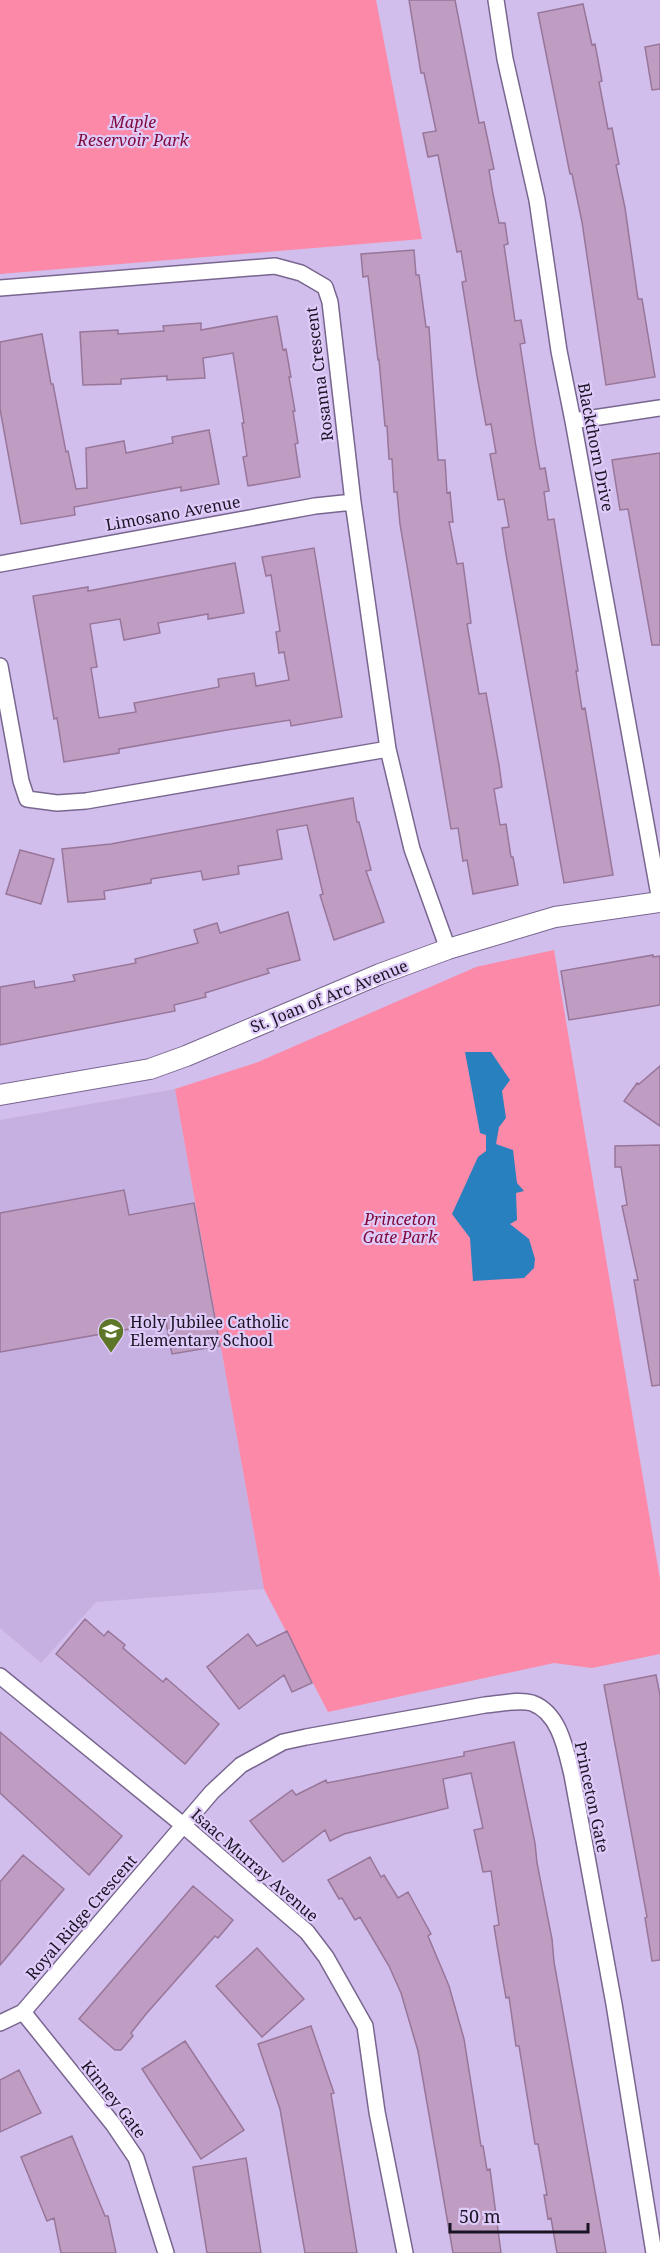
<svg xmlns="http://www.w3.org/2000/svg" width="660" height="2253" viewBox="0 0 660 2253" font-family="'Noto Serif',serif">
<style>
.built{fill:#c6b0e2}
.green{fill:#fb89a7}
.water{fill:#2880be}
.building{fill:#bf9cc1;stroke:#98769a;stroke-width:1.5}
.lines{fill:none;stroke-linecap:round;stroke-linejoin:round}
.minor-casing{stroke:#78668f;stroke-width:18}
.tertiary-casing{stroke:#78668f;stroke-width:22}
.minor{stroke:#fff;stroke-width:15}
.tertiary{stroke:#fff;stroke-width:20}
.labels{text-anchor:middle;stroke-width:4.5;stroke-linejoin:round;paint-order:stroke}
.park-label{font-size:16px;font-style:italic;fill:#7e093a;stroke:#dfcbf9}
.street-label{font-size:16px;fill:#1b1424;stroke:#dfcbf9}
.poi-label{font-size:16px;fill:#1b1424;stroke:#dfcbf9;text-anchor:start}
</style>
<rect width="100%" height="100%" fill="#d2beec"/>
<path class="built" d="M 175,1089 L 264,1589 L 96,1602 L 41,1663 L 0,1628 L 0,1120 Z"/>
<path class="green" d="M 0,0 L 376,0 L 422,239 L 0,274 Z
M 554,950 L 660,1579 L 660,1654 L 592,1668 L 554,1663 L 328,1712 L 264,1589 L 175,1089 L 258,1062 L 476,967 Z"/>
<path class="water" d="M 465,1052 L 491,1052 L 510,1080 L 502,1091 L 506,1118 L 499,1127 L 496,1144 L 513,1150 L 517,1183 L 524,1191 L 516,1193 L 517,1220 L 510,1224 L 529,1239 L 535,1259 L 534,1268 L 524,1278 L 473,1281 L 470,1238 L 452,1214 L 478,1157 L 486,1151 L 486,1135 L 480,1133 Z"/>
<path class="building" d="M 409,0 L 455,0 L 479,123 L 484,122 L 494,169 L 489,170 L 493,194 L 499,223 L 505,223 L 508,244 L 504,245 L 515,321 L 521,320 L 525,343 L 520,344 L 536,447 L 540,469 L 545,468 L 549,491 L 544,492 L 548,520 L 554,519 L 578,671 L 576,671 L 582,709 L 585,708 L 613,875 L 564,883 L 506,554 L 502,528 L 509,527 L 504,499 L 498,500 L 490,454 L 496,453 L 491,424 L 486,425 L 477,376 L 462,282 L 466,281 L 461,251 L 457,252 L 438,155 L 428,157 L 423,133 L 436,131 L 424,73 L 421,73 Z
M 583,4 L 592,45 L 595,44 L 602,81 L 599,82 L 608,129 L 612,128 L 619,164 L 616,165 L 625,208 L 638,299 L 642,299 L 655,377 L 606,385 L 582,222 L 572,174 L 570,174 L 538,13 Z
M 660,44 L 660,89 L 652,90 L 645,47 Z
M 414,250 L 416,275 L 419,275 L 426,327 L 429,327 L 438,460 L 445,460 L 447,493 L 450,492 L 453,522 L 449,522 L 457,564 L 463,563 L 471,623 L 467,624 L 479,694 L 486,693 L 499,765 L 502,787 L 494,789 L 500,825 L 506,824 L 511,857 L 513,857 L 518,885 L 473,894 L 467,860 L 463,861 L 458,828 L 451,829 L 400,524 L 397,492 L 394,492 L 392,459 L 389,459 L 387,426 L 385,426 L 379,360 L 378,360 L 368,276 L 363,277 L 361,254 Z
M 277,316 L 283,350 L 286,349 L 291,377 L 289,377 L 295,411 L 293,411 L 298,443 L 295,444 L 300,477 L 248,486 L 243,457 L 247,456 L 242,423 L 244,423 L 233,353 L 203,358 L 205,378 L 167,380 L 167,376 L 121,379 L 121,384 L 83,385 L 80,332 L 118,330 L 118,334 L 164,331 L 163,326 L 201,323 L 201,330 Z
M 42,334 L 51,384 L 53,384 L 66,452 L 68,451 L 76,489 L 87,488 L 86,448 L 124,441 L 126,453 L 173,443 L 172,437 L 209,430 L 219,484 L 181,491 L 181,487 L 74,507 L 75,515 L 21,524 L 0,409 L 0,342 Z
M 660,453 L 660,645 L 652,645 L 628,509 L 620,510 L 612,460 Z
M 314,548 L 342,717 L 291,726 L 290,720 L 227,730 L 119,749 L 119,753 L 64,762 L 57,718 L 54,719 L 33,596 L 88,587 L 88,591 L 235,563 L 244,613 L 208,619 L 208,614 L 158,623 L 160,633 L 124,640 L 120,619 L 90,624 L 97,667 L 91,668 L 99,718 L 136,712 L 134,703 L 219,687 L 218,679 L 254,673 L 256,686 L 289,680 L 284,652 L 279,653 L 276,632 L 280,631 L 271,575 L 266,576 L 262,557 Z
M 353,798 L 357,822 L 359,822 L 371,870 L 366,871 L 384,922 L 334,940 L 320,895 L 323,894 L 307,825 L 277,830 L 282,859 L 238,866 L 239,874 L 203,880 L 201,871 L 151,879 L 151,883 L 104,891 L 105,899 L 68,902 L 62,849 L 111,844 Z
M 20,850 L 54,859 L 41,904 L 6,894 Z
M 288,912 L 300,960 L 267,969 L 269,973 L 205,993 L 206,997 L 174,1005 L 175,1011 L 0,1045 L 0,987 L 34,981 L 35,988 L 75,981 L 73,975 L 136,963 L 135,959 L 198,943 L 194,930 L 217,923 L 220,933 Z
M 653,955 L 653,957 L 660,956 L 660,1005 L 569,1020 L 561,971 Z
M 660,1066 L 660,1126 L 624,1101 L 637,1083 L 639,1084 Z
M 660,1145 L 660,1385 L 652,1386 L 634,1280 L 638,1280 L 622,1206 L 627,1205 L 621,1167 L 615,1167 L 615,1146 Z
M 124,1190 L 129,1215 L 194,1203 L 220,1346 L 172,1354 L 165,1317 L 135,1323 L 135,1328 L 0,1352 L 0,1213 Z
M 85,1619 L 104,1636 L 108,1631 L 125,1645 L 123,1648 L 144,1666 L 163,1682 L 166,1678 L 219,1724 L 185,1764 L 56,1654 Z
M 287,1631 L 312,1683 L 292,1692 L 284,1675 L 239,1709 L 207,1667 L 248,1634 L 257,1646 Z
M 656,1675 L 660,1695 L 660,1960 L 652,1961 L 645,1918 L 647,1917 L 604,1685 Z
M 0,1732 L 122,1836 L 89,1875 L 0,1793 Z
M 514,1742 L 535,1843 L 537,1863 L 552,1939 L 554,1962 L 606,2253 L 557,2253 L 551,2218 L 548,2219 L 544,2195 L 547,2195 L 538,2144 L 535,2144 L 519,2046 L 516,2046 L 509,1997 L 506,1998 L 502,1975 L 494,1926 L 499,1925 L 491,1871 L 483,1872 L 474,1830 L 483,1828 L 471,1773 L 443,1779 L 448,1808 L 344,1834 L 330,1841 L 325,1830 L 283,1862 L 250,1821 L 292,1790 L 296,1795 L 326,1780 L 327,1783 L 464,1756 L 464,1752 Z
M 23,1855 L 64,1889 L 0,1965 L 0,1882 Z
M 370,1857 L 381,1877 L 384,1875 L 398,1898 L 408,1892 L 431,1934 L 428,1936 L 449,1986 L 464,2039 L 481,2146 L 483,2146 L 487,2170 L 490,2169 L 501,2253 L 453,2253 L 418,2051 L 401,1993 L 389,1966 L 360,1917 L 355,1920 L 342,1898 L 339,1899 L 328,1880 Z
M 193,1886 L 233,1920 L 218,1938 L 215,1936 L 146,2014 L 131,2033 L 133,2036 L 121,2050 L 115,2050 L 79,2019 Z
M 257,1948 L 304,1999 L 262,2037 L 216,1986 Z
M 311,2026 L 334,2093 L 331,2094 L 357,2253 L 305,2253 L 280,2109 L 258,2044 Z
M 185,2041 L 244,2130 L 201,2159 L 142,2069 Z
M 19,2070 L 41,2113 L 0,2132 L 0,2080 Z
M 72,2136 L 105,2216 L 108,2216 L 116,2253 L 61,2253 L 54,2218 L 47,2221 L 21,2157 Z
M 246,2158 L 261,2253 L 207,2253 L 193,2167 Z"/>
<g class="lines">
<g class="minor-casing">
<path id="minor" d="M 496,0 L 505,59 L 537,200 L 559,351 L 573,421 L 660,901
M 0,288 L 275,266 L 301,273 L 325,287 L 330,302 L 353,502 L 388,749 L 412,849 L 448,949
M 573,421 L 660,408
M 0,564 L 315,506 L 353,502
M 0,666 L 21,781 L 27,799 L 57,803 L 86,801 L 388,749
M 0,1676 L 183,1825 L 307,1932 L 326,1957 L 365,2026 L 377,2112 L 405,2253
M 23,2012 L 113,2124 L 136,2158 L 166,2253
M 0,2023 L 23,2012 L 212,1792 L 241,1765 L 283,1742 L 306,1737 L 485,1705 C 499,1704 519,1699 532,1703 C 560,1713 566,1751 572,1775 L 614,2004 L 654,2253"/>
</g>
<g class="tertiary-casing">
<path id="tertiary" d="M 0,1095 L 150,1069 L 186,1056 L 380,974 L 448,949 L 555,917 L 660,902"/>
</g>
<use href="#minor" class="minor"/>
<use href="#tertiary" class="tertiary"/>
</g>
<defs>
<g id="school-pin" transform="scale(1.35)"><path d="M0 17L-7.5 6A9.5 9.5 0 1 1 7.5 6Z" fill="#5e7627" stroke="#dfcbf9"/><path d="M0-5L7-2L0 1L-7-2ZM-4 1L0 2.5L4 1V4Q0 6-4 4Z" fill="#fff"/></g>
</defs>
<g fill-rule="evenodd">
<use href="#school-pin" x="111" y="1331"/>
</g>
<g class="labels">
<g class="park-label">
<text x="133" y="128">Maple<tspan x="133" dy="18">Reservoir Park</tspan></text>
<text x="400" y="1225">Princeton<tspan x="400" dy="18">Gate Park</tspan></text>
</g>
<g class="street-label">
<text transform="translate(319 374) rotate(-97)" y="6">Rosanna Crescent</text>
<text transform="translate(596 447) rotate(79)" y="6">Blackthorn Drive</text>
<text transform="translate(173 513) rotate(-10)" y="6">Limosano Avenue</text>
<text transform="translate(329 996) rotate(-22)" y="6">St. Joan of Arc Avenue</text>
<text transform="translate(592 1797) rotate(78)" y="6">Princeton Gate</text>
<text transform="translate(255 1865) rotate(41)" y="6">Isaac Murray Avenue</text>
<text transform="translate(81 1917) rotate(-49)" y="6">Royal Ridge Crescent</text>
<text transform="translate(114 2099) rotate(52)" y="6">Kinney Gate</text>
</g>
<g class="poi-label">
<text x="130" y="1328">Holy Jubilee Catholic<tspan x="130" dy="18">Elementary School</tspan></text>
</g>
</g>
<path d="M450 2223v9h138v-9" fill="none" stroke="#1b1424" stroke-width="3"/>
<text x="459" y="2223" font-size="18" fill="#1b1424" stroke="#dfcbf9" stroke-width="4.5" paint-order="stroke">50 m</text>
</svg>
